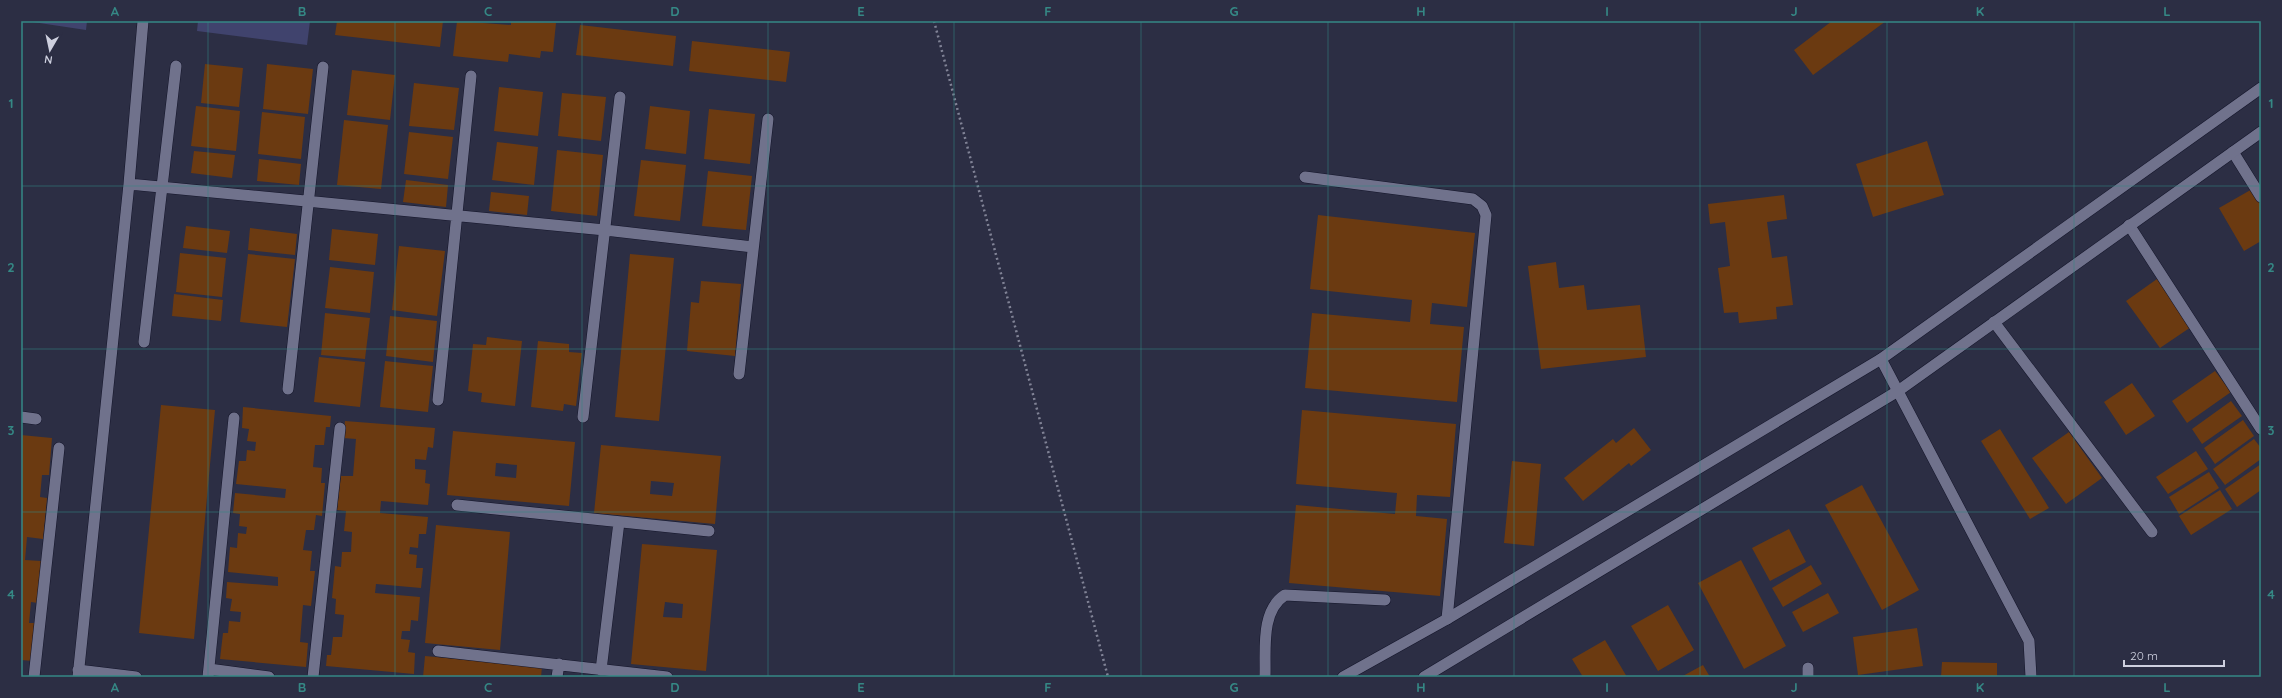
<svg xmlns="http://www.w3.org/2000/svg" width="2282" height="698" viewBox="0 0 2282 698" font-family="Quicksand,sans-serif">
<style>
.green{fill:#40436d}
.building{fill:#6b3a11;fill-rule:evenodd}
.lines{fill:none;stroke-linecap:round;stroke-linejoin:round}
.minor-casing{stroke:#14152a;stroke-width:12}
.tertiary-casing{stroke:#14152a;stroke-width:12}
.path{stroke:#818396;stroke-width:2.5;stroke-dasharray:2 3;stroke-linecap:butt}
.minor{stroke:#70728c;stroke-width:11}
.tertiary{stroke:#70728c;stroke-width:11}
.grid{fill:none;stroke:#358885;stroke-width:1;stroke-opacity:0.55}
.neatline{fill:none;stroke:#358885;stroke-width:1.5}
.grid-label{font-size:13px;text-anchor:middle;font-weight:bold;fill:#358885}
</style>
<rect width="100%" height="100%" fill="#2c2e44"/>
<path class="green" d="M 26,21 L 87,21 L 86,30 Z
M 198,21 L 310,21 L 307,45 L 197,31 Z"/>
<path class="building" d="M 337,21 L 443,21 L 440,47 L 335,35 Z
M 457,21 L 511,25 L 511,21 L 556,23 L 553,52 L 541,51 L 540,58 L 509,54 L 508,62 L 453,56 Z
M 1832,21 L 1886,21 L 1813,75 L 1794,50 Z
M 580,25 L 676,36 L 673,66 L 576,55 Z
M 692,41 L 790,52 L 786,82 L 689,71 Z
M 205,64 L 243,68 L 239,107 L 201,103 Z
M 267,64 L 313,69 L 308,114 L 263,109 Z
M 352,70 L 395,75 L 390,120 L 347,115 Z
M 414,83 L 459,88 L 454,130 L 409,126 Z
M 499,87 L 543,92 L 538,136 L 494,131 Z
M 562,93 L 606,97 L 601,141 L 558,136 Z
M 196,106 L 240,111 L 236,151 L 191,146 Z
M 650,106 L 690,111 L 686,154 L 645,149 Z
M 709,109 L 755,114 L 750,164 L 704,159 Z
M 262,112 L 305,117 L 301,159 L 258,154 Z
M 344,120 L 388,125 L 381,189 L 337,185 Z
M 409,132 L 453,137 L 448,179 L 404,174 Z
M 1927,141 L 1944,195 L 1873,217 L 1856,164 Z
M 497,142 L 538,147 L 534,185 L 492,180 Z
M 557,150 L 603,155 L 597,216 L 551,211 Z
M 194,151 L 235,155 L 232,178 L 191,173 Z
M 259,159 L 301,164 L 299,185 L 257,181 Z
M 641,160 L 686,165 L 680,221 L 634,216 Z
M 708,171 L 752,176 L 746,230 L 702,226 Z
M 406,180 L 448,185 L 446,207 L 403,202 Z
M 2254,188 L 2261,200 L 2261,241 L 2244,251 L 2219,208 Z
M 491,192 L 529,196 L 527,215 L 489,211 Z
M 1784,195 L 1787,219 L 1767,222 L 1772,258 L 1787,256 L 1793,305 L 1776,307 L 1777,319 L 1739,323 L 1738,312 L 1724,313 L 1718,268 L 1730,266 L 1725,222 L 1710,224 L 1708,204 Z
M 1318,215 L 1475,233 L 1467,307 L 1432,303 L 1430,324 L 1464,327 L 1457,402 L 1305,388 L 1312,313 L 1410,322 L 1412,300 L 1310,289 Z
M 186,226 L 230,231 L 227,253 L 183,248 Z
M 250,228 L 297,234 L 295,255 L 248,250 Z
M 332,229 L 378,234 L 375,265 L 329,260 Z
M 399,246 L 445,251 L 437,316 L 392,310 Z
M 180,253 L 226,258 L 222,297 L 176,292 Z
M 248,254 L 295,259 L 287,327 L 240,322 Z
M 630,254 L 674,258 L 659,421 L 615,417 Z
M 1556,262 L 1559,288 L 1584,285 L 1587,310 L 1640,305 L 1646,357 L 1541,369 L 1528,266 Z
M 330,267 L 374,272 L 370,313 L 325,308 Z
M 2157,279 L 2191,327 L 2160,348 L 2126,301 Z
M 701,281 L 741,284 L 735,356 L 687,351 L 691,302 L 699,303 Z
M 174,294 L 223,300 L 221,321 L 172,316 Z
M 325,313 L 370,318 L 365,359 L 321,355 Z
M 390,316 L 437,321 L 433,362 L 386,356 Z
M 487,337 L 522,341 L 515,406 L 481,402 L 482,393 L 468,391 L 473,344 L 486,345 Z
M 538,341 L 569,344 L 569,352 L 582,353 L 576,406 L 564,404 L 563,411 L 531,407 Z
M 319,357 L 365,362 L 360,407 L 314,402 Z
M 385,361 L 433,366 L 428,412 L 380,407 Z
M 2215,371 L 2231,392 L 2187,423 L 2172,401 Z
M 2132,383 L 2155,416 L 2126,435 L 2104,402 Z
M 2231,401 L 2242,416 L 2202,444 L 2192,429 Z
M 161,405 L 215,410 L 194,639 L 139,633 Z
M 243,407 L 331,416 L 330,427 L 326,427 L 324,445 L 315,445 L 313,467 L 322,468 L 321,483 L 325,483 L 322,516 L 316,515 L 314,530 L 306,530 L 303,550 L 312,551 L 310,571 L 315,571 L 311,606 L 303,605 L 300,642 L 308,643 L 306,667 L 220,659 L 223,633 L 228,633 L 229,621 L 240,622 L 241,612 L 230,611 L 232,599 L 226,598 L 227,582 L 278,586 L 278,577 L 228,572 L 230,547 L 237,548 L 238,533 L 246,534 L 247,527 L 239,526 L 240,514 L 233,513 L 235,493 L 285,498 L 286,489 L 236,484 L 239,461 L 246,461 L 247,450 L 255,451 L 256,442 L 247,441 L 249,429 L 242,428 Z
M 1302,410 L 1456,424 L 1450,497 L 1417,495 L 1416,516 L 1447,519 L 1440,596 L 1289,583 L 1296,505 L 1395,514 L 1397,493 L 1296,484 Z
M 2243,420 L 2254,436 L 2215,464 L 2204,448 Z
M 345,421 L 435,428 L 433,448 L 428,447 L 426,460 L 415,459 L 415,469 L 426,470 L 425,483 L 430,484 L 428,505 L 381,501 L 380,513 L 428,517 L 426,534 L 419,534 L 418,548 L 410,547 L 409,554 L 417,555 L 416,568 L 423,568 L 421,588 L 376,584 L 375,593 L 420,597 L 418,621 L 411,620 L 410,631 L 402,631 L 401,639 L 410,640 L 408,652 L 415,653 L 414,674 L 326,666 L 327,655 L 331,655 L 333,637 L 342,637 L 344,615 L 335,614 L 336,599 L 332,598 L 335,566 L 341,567 L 342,552 L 351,552 L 352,532 L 344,531 L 346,511 L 337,510 L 341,476 L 353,476 L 356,439 L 343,438 Z
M 1634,428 L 1651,450 L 1631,466 L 1629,463 L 1583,501 L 1564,478 L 1613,439 L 1616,443 Z
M 2000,429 L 2049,508 L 2030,519 L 1981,441 Z
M 453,431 L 575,442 L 569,506 L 447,495 ZM 496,463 L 517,465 L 516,478 L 495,476 Z
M 2069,432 L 2102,478 L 2066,504 L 2032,458 Z
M 21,435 L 52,438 L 49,475 L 42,475 L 40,497 L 47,498 L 43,539 L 27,537 L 25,560 L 41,561 L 38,603 L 31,602 L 29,623 L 36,623 L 33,661 L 21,660 Z
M 2254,439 L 2261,448 L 2261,459 L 2225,485 L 2213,469 Z
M 601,445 L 721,456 L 715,524 L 594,513 ZM 651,481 L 674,483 L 672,496 L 650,494 Z
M 2196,451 L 2208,469 L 2168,494 L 2156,477 Z
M 1512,461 L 1541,464 L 1534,546 L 1504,543 Z
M 2261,464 L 2261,490 L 2237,507 L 2225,489 Z
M 2209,472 L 2219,488 L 2179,514 L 2169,497 Z
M 1862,485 L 1919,590 L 1882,610 L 1825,505 Z
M 2220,490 L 2232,509 L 2191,535 L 2179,516 Z
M 436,525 L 510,532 L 500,650 L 425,643 Z
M 1789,529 L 1806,562 L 1770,581 L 1752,548 Z
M 642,544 L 717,550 L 706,671 L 631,664 ZM 665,602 L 683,604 L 682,618 L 663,617 Z
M 1741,560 L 1786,646 L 1744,669 L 1698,583 Z
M 1811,565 L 1822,584 L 1783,607 L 1772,588 Z
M 1828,593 L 1839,613 L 1803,632 L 1792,612 Z
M 1668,605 L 1694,650 L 1658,671 L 1631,626 Z
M 1917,628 L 1923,666 L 1858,675 L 1853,637 Z
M 1605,640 L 1627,677 L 1583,677 L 1572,659 Z
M 425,656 L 542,667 L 541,677 L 423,677 Z
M 1942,662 L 1997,663 L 1997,677 L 1941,677 Z
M 1703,665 L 1710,677 L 1681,677 Z"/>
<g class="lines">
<g class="minor-casing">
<path id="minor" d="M 2233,152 L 2261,197
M 1305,177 L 1473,199 L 1482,206 L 1486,215 L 1447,619
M 129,184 L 605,230 L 753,247
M 2129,225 L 2261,429
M 1994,322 L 2152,532
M 144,342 L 176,66
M 1881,359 L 2029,641 L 2031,677
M 739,374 L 768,119
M 288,389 L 323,67
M 438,400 L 471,76
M 21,417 L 36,419
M 583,417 L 620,97
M 457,505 L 709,531
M 438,651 L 667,677
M 1808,668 L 1808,677
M 209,669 L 269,677
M 78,670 L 136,677
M 601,670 L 619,522
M 34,677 L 59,448
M 78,677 L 129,184 L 143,21
M 208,677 L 234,418
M 313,677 L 340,428
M 557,677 L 559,664
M 1265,677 C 1266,651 1260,611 1285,595 L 1385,600"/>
</g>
<g class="tertiary-casing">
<path id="tertiary" d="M 1343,677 L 1447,619 L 1881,359 L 2261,88
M 1424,677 L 1898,391 L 2261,132"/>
</g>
<path class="path" d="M 934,21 L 1108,677"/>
<use href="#minor" class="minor"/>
<use href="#tertiary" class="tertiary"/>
</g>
<path class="grid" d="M 208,21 L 208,677M 395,21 L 395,677M 582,21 L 582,677M 768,21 L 768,677M 954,21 L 954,677M 1141,21 L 1141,677M 1328,21 L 1328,677M 1514,21 L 1514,677M 1700,21 L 1700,677M 1887,21 L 1887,677M 2074,21 L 2074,677M 21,186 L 2261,186M 21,349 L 2261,349M 21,512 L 2261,512"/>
<rect width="2282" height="698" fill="none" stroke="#2c2e44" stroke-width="44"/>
<g transform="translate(50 50) rotate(189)" stroke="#2c2e44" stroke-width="3" paint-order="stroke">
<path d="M0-3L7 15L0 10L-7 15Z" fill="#ced0df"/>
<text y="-6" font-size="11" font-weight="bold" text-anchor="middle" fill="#ced0df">N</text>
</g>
<path d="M2124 660v6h100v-6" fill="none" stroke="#ced0df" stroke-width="2"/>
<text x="2130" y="660" font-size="12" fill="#ced0df" stroke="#2c2e44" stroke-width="3" paint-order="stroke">20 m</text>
<rect x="22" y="22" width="2238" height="654" class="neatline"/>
<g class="grid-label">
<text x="115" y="16">A</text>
<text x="302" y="16">B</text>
<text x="488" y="16">C</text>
<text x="675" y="16">D</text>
<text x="861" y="16">E</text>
<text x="1048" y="16">F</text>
<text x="1234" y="16">G</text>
<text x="1421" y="16">H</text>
<text x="1607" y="16">I</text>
<text x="1794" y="16">J</text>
<text x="1980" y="16">K</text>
<text x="2167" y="16">L</text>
<text x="11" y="108">1</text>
<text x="2271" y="108">1</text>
<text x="11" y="272">2</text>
<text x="2271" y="272">2</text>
<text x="11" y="435">3</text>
<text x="2271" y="435">3</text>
<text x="11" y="599">4</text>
<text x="2271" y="599">4</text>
<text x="115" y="692">A</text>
<text x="302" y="692">B</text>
<text x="488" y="692">C</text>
<text x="675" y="692">D</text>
<text x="861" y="692">E</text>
<text x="1048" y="692">F</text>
<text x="1234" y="692">G</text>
<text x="1421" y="692">H</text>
<text x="1607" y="692">I</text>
<text x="1794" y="692">J</text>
<text x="1980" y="692">K</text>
<text x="2167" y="692">L</text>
</g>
</svg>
